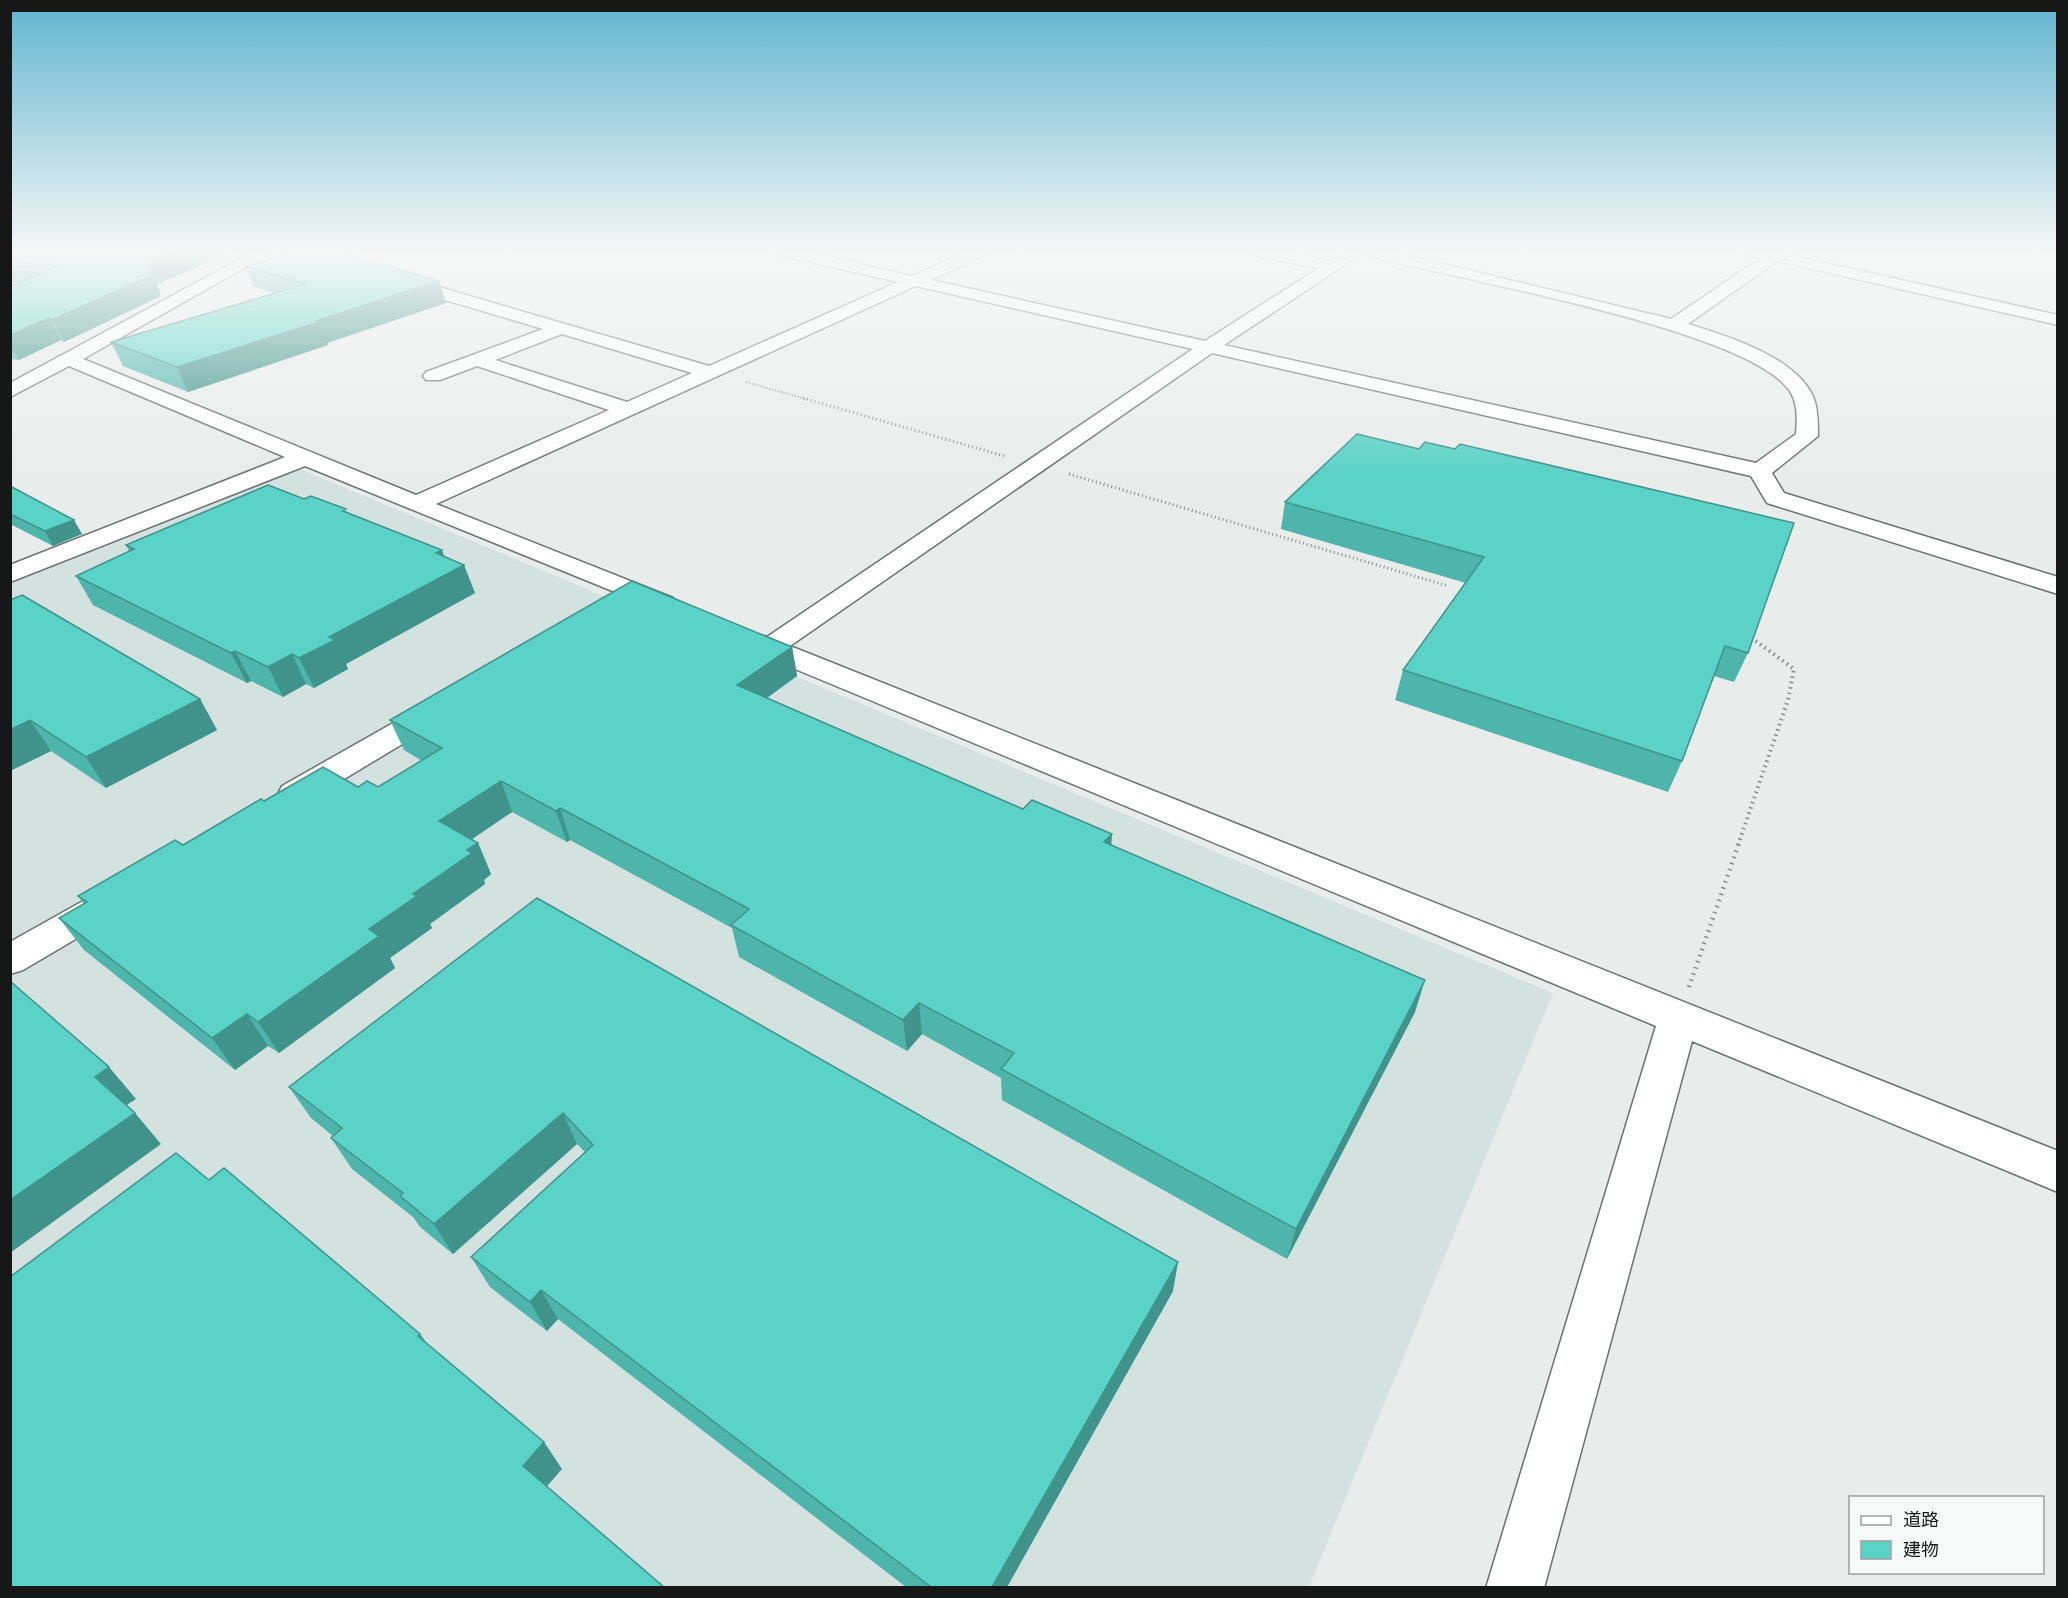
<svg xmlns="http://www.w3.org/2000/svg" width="2068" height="1598" viewBox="0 0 2068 1598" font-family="'Fira Sans Condensed','Noto Sans JP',sans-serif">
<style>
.built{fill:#d3e1df}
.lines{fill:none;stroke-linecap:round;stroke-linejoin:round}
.minor-casing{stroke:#6d7170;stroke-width:3}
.path-far3{stroke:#888b8b;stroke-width:2;stroke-dasharray:1 2;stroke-linecap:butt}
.path-far2{stroke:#888b8b;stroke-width:3;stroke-dasharray:1 3;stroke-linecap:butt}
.path-far1{stroke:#888b8b;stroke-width:4;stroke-dasharray:1.5 4;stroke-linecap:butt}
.path{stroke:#888b8b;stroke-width:4.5;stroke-dasharray:1.5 5;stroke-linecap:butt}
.minor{fill:#fff;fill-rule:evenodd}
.wall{fill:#4db5ab}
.shaded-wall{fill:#3f938b}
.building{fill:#5ad2c7;stroke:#3f938b;stroke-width:1.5}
</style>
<rect width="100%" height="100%" fill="#e8edec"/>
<path class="built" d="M 293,466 L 1553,993 L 1309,1587 L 11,1588 L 11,578 Z"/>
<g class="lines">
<g class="minor-casing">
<path id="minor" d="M 255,251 L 274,251 L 83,359 L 416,495 L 609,410 L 477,366 L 440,380 L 426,380 L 423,376 L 426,372 L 543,329 L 395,285 L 393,281 L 401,276 L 709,366 L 898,282 L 775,254 L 773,251 L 802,251 L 912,276 L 968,251 L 989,251 L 987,254 L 931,280 L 1205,341 L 1319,268 L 1256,256 L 1248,251 L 1280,251 L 1331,261 L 1346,251 L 1390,251 L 1671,319 L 1761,258 L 1745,254 L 1743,251 L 1771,251 L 2058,315 L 2058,325 L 1777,261 L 1688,324 C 1726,336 1798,357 1814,399 C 1818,410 1818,424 1818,436 L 1772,473 L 1784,493 L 2058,577 L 2058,594 L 1767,503 L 1751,476 L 1212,353 L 790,646 L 2058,1151 L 2058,1192 L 1692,1041 L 1544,1588 L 1486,1588 L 1656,1026 L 759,654 L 743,647 L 739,641 L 743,635 L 753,633 L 767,637 L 1193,349 L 916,286 L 436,504 L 673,598 L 677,604 L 673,610 L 664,612 L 305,466 L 10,582 L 10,565 L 285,457 L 69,366 L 10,397 L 10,383 ZM 1364,252 C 1374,260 1418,267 1434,271 C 1504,288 1758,336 1791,393 C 1798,405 1797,421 1796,434 L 1756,463 L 1224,345 ZM 562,334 L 692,373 L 627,402 L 495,360 Z
M 436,702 L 447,705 L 451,711 L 447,717 L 306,802 L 294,805 L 282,802 L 278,794 L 282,786 L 425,705 Z
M 105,892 L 118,896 L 123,905 L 118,914 L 23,970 L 10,974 L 10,942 L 92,896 Z"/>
</g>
<path class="path-far3" d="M 746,382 L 809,400"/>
<path class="path-far2" d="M 803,398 L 1004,456
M 1069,474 L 1448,586"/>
<path class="path-far1" d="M 1738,845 L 1788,700 L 1794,669 L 1749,636"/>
<path class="path" d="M 1689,987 L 1739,843"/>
<use href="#minor" class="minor"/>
</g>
<path class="wall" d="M 10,251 L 236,251 L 157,284 L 161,296 L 64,342 L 61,340 L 19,360 L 10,359 L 10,287 L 20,283 L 10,282 Z
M 245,266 L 439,281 L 446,303 L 327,343 L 328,345 L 188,392 L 123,366 L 111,342 L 275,293 L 254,287 Z
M 1357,434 L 1748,653 L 1734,682 L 1714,676 L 1682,761 L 1668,792 L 1395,700 L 1403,670 L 1466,583 L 1281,529 L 1285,502 Z
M 10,486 L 82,534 L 53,546 L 10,524 Z
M 304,499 L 347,512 L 444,557 L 475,593 L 346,664 L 348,669 L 314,688 L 306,684 L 283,697 L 251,681 L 247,683 L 93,605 L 76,576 L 129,551 L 126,545 Z
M 10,600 L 200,699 L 217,730 L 106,788 L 51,751 L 10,771 Z
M 792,647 L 797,676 L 767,698 L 1023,809 L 1111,845 L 1415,1012 L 1287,1259 L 1002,1100 L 1001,1078 L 922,1034 L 907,1051 L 739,957 L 732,928 L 570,840 L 567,842 L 512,812 L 472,839 L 478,843 L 491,874 L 484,880 L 485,884 L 430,924 L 432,928 L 390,958 L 395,968 L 279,1053 L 268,1046 L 235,1070 L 84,950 L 59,918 L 84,904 L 78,896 L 183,845 L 264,801 L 358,787 L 378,787 L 422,761 L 404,750 L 390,720 Z
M 537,898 L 1173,1291 L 1007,1587 L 906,1587 L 558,1319 L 547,1331 L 490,1287 L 471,1257 L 585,1152 L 577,1144 L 453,1254 L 420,1227 L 413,1217 L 352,1169 L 331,1138 L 333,1136 L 311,1118 L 289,1087 Z"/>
<path class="shaded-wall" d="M 10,251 L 45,251 L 10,262 Z
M 179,251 L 236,251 L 157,284 L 161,296 L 64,342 L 52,320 L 148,263 Z
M 439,281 L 446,303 L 327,343 L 328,345 L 188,392 L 177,367 Z
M 49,318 L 61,340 L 19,360 L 10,345 L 10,335 Z
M 74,520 L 82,534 L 53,546 L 45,531 Z
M 442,550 L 450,573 L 464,565 L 475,593 L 346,664 L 348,669 L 314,688 L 299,658 L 329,637 L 436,553 Z
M 792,647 L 797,676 L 743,715 L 737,685 Z
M 235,651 L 251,681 L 247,683 L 231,653 Z
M 292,654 L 306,684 L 283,697 L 268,667 Z
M 200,699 L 217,730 L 106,788 L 86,757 Z
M 30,720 L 51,751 L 10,771 L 10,730 Z
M 501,781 L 512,812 L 453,852 L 439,821 Z
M 560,808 L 570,840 L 567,842 L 556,811 Z
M 1112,834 L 1110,865 L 1104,842 Z
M 478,843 L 491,874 L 484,880 L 485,884 L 430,924 L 432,928 L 390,958 L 395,968 L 279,1053 L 258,1022 L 369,929 L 467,850 Z
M 1425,980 L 1415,1012 L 1287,1259 L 1296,1229 Z
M 919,1003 L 922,1034 L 907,1051 L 903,1020 Z
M 247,1014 L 268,1046 L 235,1070 L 212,1038 Z
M 109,1067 L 136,1099 L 122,1108 L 95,1077 Z
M 135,1113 L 161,1144 L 10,1253 L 10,1200 Z
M 563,1113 L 577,1144 L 453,1254 L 434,1224 Z
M 1178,1262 L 1173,1291 L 1007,1587 L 992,1587 Z
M 541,1290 L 558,1319 L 547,1331 L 530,1302 Z
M 420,1334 L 441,1363 L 418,1336 Z
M 544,1442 L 562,1469 L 542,1492 L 523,1466 Z"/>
<path class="building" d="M 21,251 L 179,251 L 148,263 L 152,275 L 52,320 L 49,318 L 10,335 L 10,287 L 61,265 L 10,262 L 10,255 Z
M 298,251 L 334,251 L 439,281 L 316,321 L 319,322 L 177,367 L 111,342 L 306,284 L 245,266 Z
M 1357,434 L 1419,449 L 1425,442 L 1455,449 L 1460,444 L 1794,523 L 1748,653 L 1725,646 L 1682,761 L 1403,670 L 1484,557 L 1285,502 Z
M 268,485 L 304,499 L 311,496 L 346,509 L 343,511 L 442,550 L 436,553 L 464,565 L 329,637 L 335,640 L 299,658 L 292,654 L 268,667 L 235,651 L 231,653 L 76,576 L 134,549 L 126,545 Z
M 10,486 L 74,520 L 45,531 L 10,514 Z
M 632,581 L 792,647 L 737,685 L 1023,809 L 1032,800 L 1112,834 L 1104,842 L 1425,980 L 1296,1229 L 1001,1069 L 1014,1053 L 919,1003 L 903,1020 L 731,925 L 749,909 L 560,808 L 556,811 L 501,781 L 439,821 L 478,843 L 467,850 L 472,853 L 413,894 L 417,896 L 369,929 L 379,936 L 258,1022 L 247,1014 L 212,1038 L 59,918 L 87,902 L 78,896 L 175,840 L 183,845 L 261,799 L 264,801 L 323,767 L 358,787 L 367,781 L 378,787 L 442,748 L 390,720 Z
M 22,595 L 200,699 L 86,757 L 30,720 L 10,730 L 10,600 Z
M 537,898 L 1178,1262 L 992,1587 L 931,1587 L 541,1290 L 530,1302 L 471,1257 L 593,1145 L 563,1113 L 434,1224 L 400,1196 L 403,1193 L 331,1138 L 342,1128 L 289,1087 Z
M 10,981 L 109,1067 L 95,1077 L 135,1113 L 10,1200 Z
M 176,1153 L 209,1180 L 224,1168 L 420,1334 L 418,1336 L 544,1442 L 523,1466 L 664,1587 L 10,1587 L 10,1277 Z"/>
<linearGradient id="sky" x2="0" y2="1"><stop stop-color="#60b4cf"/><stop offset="0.53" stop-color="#f5f7f6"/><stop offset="1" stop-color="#f5f7f6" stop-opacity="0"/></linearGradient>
<rect width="2068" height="475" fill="url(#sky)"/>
<rect width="2068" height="1598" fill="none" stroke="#161818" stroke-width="24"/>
<rect x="1849" y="1496" width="195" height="78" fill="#f5faf9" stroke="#9ca09f" stroke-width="1.5"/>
<rect x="1861" y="1516" width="30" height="9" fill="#ffffff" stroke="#9ca09f" stroke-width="1.5"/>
<text x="1903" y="1526" font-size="18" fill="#161818">道路</text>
<rect x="1861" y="1541" width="30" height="18" fill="#5ad2c7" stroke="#9ca09f" stroke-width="1.5"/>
<text x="1903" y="1556" font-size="18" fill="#161818">建物</text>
</svg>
